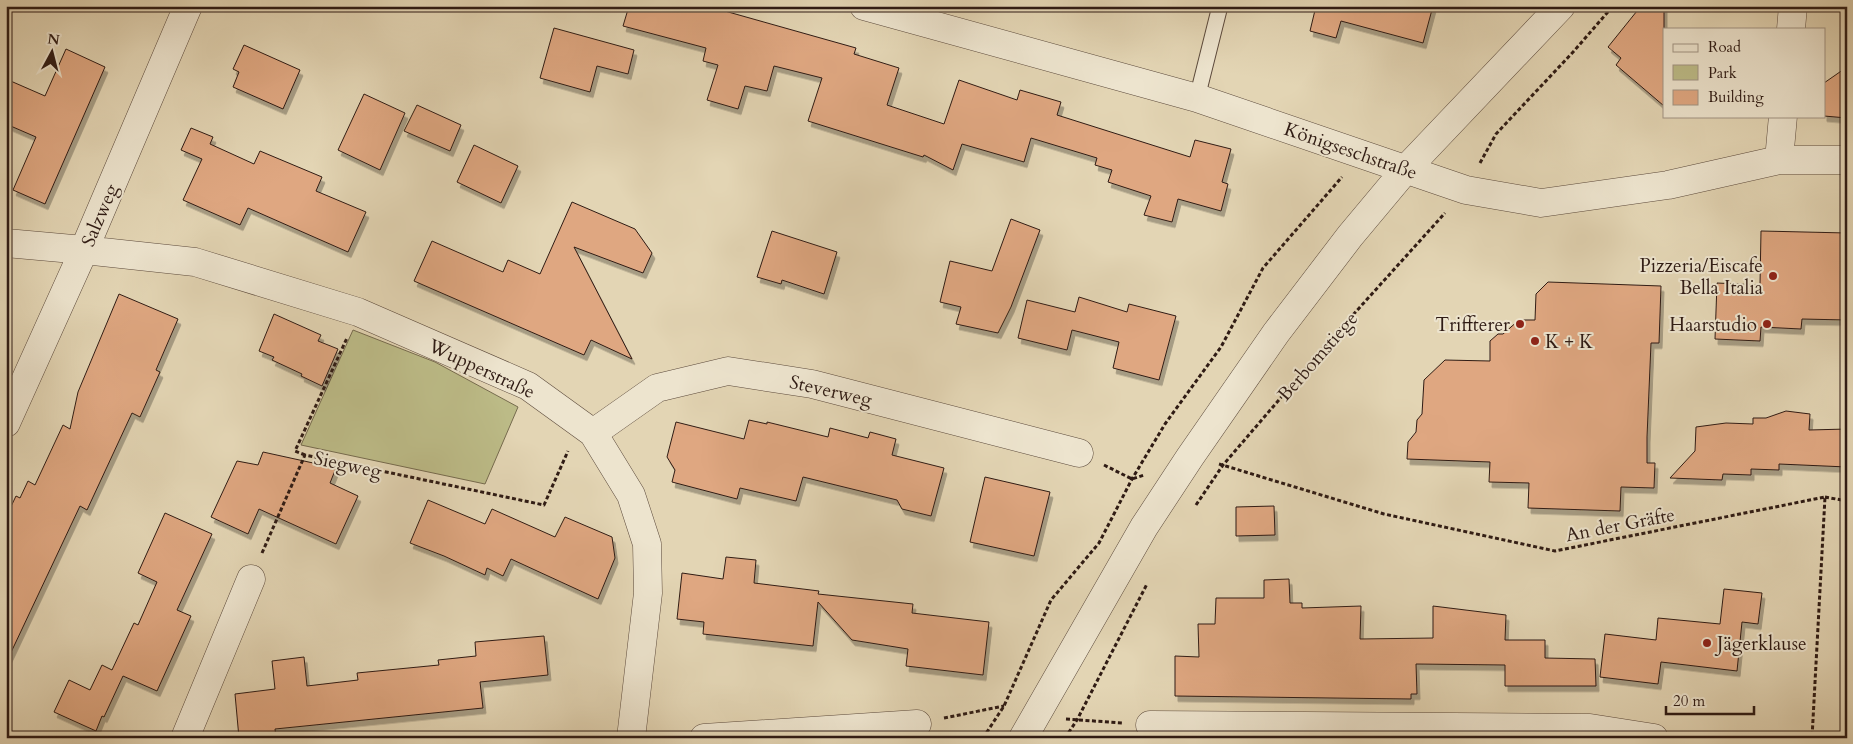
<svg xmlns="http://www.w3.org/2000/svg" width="1853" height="744" viewBox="0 0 1853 744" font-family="Cardo,serif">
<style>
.green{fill:#bcbb87;stroke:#766b4e}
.building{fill:#dfa781;stroke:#2f1b14;filter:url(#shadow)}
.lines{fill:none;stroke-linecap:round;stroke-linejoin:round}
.lane-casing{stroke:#5c4a3c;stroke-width:17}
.street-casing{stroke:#5c4a3c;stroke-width:29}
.path{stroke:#2f1b14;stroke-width:3;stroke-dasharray:4 2.5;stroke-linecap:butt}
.lane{stroke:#ede4ce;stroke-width:15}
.street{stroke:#ede4ce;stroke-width:28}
.poi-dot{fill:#8f2418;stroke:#ede4ce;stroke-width:2}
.labels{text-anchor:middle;stroke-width:4;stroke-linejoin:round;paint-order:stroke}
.street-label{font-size:19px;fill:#2f1b14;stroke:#ede4ce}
.poi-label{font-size:19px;fill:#2f1b14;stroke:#ede4ce;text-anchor:end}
</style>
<defs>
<filter id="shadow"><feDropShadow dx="3" dy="5.5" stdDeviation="0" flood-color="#0004"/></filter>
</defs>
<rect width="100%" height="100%" fill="#e3d5b4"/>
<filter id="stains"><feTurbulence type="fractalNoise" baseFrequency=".004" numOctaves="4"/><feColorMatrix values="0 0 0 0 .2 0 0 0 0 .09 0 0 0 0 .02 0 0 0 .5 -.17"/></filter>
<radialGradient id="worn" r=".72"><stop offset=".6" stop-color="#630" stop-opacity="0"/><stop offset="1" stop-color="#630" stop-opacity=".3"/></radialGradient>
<path class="green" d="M 353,330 L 435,362 L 518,407 L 485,484 L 301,445 Z"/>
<path class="building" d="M 629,6 L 707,6 L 856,48 L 854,54 L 899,68 L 887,105 L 944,124 L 959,80 L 1017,100 L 1020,90 L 1061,102 L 1057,115 L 1190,157 L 1195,140 L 1231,149 L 1222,182 L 1228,184 L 1221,211 L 1178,199 L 1172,222 L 1144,215 L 1151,196 L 1108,182 L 1112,170 L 1095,165 L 1097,158 L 1031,138 L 1024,162 L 962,144 L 953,170 L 924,155 L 923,157 L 808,121 L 822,78 L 774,66 L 767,91 L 745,86 L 738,109 L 707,100 L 718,65 L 703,61 L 706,48 L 623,26 Z
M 1316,6 L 1433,6 L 1423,43 L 1341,21 L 1336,38 L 1310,31 Z
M 1641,6 L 1664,6 L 1664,106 L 1616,65 L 1621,58 L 1608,47 Z
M 554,28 L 634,50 L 628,74 L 597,66 L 590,92 L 540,78 Z
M 244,45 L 300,70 L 283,109 L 233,87 L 239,72 L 233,69 Z
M 66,49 L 105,67 L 45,204 L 13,190 L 36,137 L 6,124 L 6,79 L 45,96 Z
M 1847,67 L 1847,118 L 1824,116 L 1824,83 Z
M 364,94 L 405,113 L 380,170 L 338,150 Z
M 417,105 L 461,125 L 450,151 L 404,131 Z
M 191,128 L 213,137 L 210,144 L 254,164 L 260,151 L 322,177 L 316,191 L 366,212 L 348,252 L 248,208 L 240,225 L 183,200 L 202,159 L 181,150 Z
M 474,145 L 518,166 L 501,203 L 457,182 Z
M 572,202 L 635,229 L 652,253 L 643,273 L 574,247 L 632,359 L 591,340 L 584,355 L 414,281 L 432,241 L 503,272 L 508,260 L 540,274 Z
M 1011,219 L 1040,230 L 1011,307 L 998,333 L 956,324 L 961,307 L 940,302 L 950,261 L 992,271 Z
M 772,231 L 837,252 L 824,294 L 782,280 L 781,284 L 757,277 Z
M 1761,231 L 1847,233 L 1847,320 L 1802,319 L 1801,329 L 1761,327 L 1760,341 L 1715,339 L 1717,283 L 1760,285 Z
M 1548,282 L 1661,286 L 1659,343 L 1651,343 L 1647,437 L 1647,463 L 1655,463 L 1654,488 L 1621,487 L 1620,511 L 1528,508 L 1529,483 L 1489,482 L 1490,462 L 1407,459 L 1408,442 L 1416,432 L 1417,420 L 1422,414 L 1424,380 L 1445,360 L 1490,361 L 1490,341 L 1498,334 L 1503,334 L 1519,320 L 1535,320 L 1536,294 Z
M 119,294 L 178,319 L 156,370 L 160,372 L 140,417 L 132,413 L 87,510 L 80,506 L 6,663 L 6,517 L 16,496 L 20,498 L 28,481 L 35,485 L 63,425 L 70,429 L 78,392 Z
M 1079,297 L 1127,312 L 1129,304 L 1176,316 L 1159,380 L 1113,368 L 1119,342 L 1072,330 L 1067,350 L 1018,338 L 1027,300 L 1075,312 Z
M 274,314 L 321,335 L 318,341 L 338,349 L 322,386 L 301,376 L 302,374 L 272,360 L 274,357 L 259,351 Z
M 1786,411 L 1810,414 L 1809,430 L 1847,429 L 1847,467 L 1779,464 L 1779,470 L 1751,469 L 1751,475 L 1723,474 L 1722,480 L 1670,478 L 1695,451 L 1696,427 L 1726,423 L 1753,424 L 1753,418 L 1766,418 Z
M 749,420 L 767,424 L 767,422 L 828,437 L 830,428 L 868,438 L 870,432 L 896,439 L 892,455 L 944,468 L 931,516 L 902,509 L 897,500 L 803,477 L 796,501 L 740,488 L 737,499 L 672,482 L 675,470 L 667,457 L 676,422 L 744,439 Z
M 263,452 L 336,468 L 330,483 L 358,496 L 336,544 L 259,509 L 248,534 L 211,517 L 237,461 L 258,465 Z
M 985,477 L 1050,492 L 1034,556 L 970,542 Z
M 428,500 L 485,524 L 492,509 L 555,537 L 565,517 L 612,537 L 615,558 L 598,599 L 511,559 L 503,576 L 487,568 L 485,575 L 444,556 L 410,543 Z
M 1274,506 L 1275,535 L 1236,536 L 1236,507 Z
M 165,513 L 212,534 L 177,610 L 191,616 L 157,691 L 123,676 L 104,717 L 102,716 L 96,731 L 54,712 L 69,680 L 90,690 L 102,665 L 112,670 L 134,623 L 138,625 L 157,582 L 138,573 Z
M 726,557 L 756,560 L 754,583 L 819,591 L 818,594 L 913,604 L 912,613 L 989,622 L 983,675 L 906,666 L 908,649 L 852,640 L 818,602 L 813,646 L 703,634 L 704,622 L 677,619 L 682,573 L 723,579 Z
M 1289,579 L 1290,603 L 1302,603 L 1302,608 L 1361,606 L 1360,639 L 1433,638 L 1433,606 L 1506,615 L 1505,640 L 1545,640 L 1545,658 L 1595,659 L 1596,686 L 1505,686 L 1505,665 L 1416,664 L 1417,694 L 1411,694 L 1411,699 L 1175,696 L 1175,656 L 1199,657 L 1198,624 L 1215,624 L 1216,598 L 1264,598 L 1264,580 Z
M 1724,589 L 1762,593 L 1758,624 L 1742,622 L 1737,671 L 1661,662 L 1658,684 L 1600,677 L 1605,634 L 1656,640 L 1658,618 L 1720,624 Z
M 544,636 L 548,675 L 480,682 L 483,708 L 275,729 L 276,738 L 239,738 L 235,694 L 275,689 L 272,661 L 304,657 L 307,686 L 358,680 L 357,673 L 439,665 L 438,660 L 476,656 L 475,642 Z"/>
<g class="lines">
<g class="lane-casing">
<path id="lane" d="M 1197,98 L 1220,6"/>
</g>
<g class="street-casing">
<path id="street" d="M 864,6 L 1197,98 L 1466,190 L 1541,203 L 1668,185 L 1779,160 L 1847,160
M 1791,29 L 1793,6
M 1779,160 L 1783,116
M 6,243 L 84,250 L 195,262 L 358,312 L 528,386 L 593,433 L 631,495 L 647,544 L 648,593 L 631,738
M 6,423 L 84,250 L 188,6
M 593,433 L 657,388 L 728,371 L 812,384 L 1079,453
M 1150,725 L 1590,728 L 1654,738
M 185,738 L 251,579
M 704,738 L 917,724
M 1023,738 L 1144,527 L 1190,457 L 1276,333 L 1350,236 L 1406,169 L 1561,6"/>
</g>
<path class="path" d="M 1480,163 L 1496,134 L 1574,51 L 1613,6
M 305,455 L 295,451 L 347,338
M 1219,464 L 1384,514 L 1555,551 L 1825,497 L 1812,738
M 1104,465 L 1132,479 L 1144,475
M 1825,497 L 1847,501
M 1196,505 L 1223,465 L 1333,337 L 1445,213
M 262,553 L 305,455 L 544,505 L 568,451
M 944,718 L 1004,706
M 1066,719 L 1122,723
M 983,738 L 1004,706 L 1051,600 L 1099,543 L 1132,479 L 1165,424 L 1221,347 L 1263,268 L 1342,177
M 1065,738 L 1077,720 L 1147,584"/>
<use href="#lane" class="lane"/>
<use href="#street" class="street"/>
</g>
<g class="poi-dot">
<circle cx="1773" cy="276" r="5"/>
<circle cx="1520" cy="324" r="5"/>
<circle cx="1767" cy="324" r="5"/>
<circle cx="1535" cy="341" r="5"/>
<circle cx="1707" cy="643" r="5"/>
</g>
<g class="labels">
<g class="street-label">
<text transform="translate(1351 150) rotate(19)" y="7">Königseschstraße</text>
<text transform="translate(99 215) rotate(-67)" y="7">Salzweg</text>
<text transform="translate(1317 356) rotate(-49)" y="7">Berbomstiege</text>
<text transform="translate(482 368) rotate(25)" y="7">Wupperstraße</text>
<text transform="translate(831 390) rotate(13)" y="7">Steverweg</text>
<text transform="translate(348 464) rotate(12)" y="7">Siegweg</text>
<text transform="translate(1620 524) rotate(-11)" y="7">An der Gräfte</text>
</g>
<g class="poi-label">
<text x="1763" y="272">Pizzeria/Eiscafe<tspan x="1763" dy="22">Bella Italia</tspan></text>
<text x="1510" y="331">Triffterer</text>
<text x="1757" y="331">Haarstudio</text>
<text x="1545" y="348" text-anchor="start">K + K</text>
<text x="1717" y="650" text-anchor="start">Jägerklause</text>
</g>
</g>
<rect width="1853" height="744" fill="none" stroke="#e3d5b4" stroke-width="25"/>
<rect x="8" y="8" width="1838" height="729" fill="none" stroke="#2f1b14" stroke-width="2.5"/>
<rect x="12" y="12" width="1828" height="719" fill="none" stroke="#2f1b14"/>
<rect x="1663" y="28" width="162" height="90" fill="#ede4ce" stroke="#a19484"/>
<rect x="1673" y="44" width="25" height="8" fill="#ede4ce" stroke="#a19484"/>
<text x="1708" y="52" font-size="15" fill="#2f1b14">Road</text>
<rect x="1673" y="65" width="25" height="15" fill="#bcbb87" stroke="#a19484"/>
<text x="1708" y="78" font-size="15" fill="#2f1b14">Park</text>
<rect x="1673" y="90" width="25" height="15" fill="#dfa781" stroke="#a19484"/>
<text x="1708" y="102" font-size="15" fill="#2f1b14">Building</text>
<g transform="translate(52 52) rotate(7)" stroke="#ede4ce" stroke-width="4" paint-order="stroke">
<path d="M0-4L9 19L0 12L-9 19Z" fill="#2f1b14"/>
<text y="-8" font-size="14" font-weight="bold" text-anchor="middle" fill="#2f1b14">N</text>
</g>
<path d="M1666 706v8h88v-8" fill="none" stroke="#2f1b14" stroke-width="2.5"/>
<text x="1673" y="706" font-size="15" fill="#2f1b14" stroke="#ede4ce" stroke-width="4" paint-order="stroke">20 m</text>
<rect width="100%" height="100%" filter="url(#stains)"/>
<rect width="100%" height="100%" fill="url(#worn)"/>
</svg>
